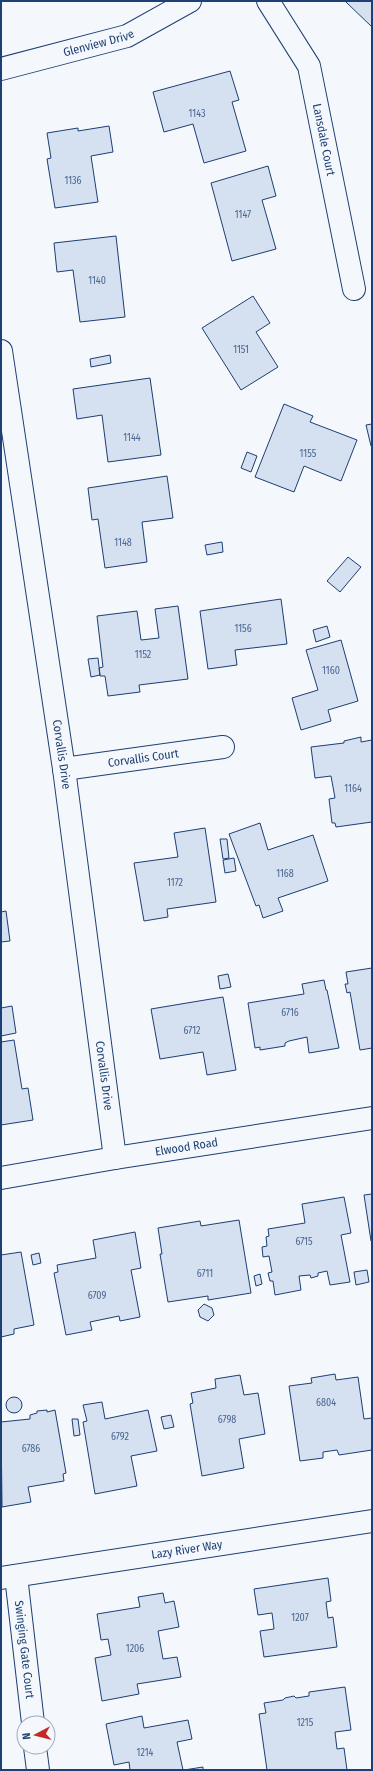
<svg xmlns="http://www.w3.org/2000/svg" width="373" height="1771" viewBox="0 0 373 1771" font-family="'Fira Sans Condensed',sans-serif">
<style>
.building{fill:#d5e0f0;stroke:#1d3f73}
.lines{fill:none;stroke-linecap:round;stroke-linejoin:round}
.street-casing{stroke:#1d3f73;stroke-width:24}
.street{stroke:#f4f7fb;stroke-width:22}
.labels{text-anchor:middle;stroke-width:3;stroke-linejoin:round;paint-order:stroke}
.number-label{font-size:10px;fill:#4b6792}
.street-label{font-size:12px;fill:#1d3f73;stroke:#f4f7fb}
</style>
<rect width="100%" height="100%" fill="#f4f7fb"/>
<path class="building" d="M 347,1 L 372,1 L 372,27 L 346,2 Z
M 230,71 L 239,100 L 232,102 L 246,151 L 204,163 L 193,124 L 164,132 L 153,92 Z
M 109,126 L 113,152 L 91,156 L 98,202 L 55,208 L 47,159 L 51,158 L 47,133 L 78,128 L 78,131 Z
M 268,166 L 276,196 L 262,200 L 276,249 L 232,261 L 211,183 Z
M 116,236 L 125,317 L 80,322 L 73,270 L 57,272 L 54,243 Z
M 253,296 L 270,323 L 256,332 L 278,367 L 241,390 L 202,328 Z
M 110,355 L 111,363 L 91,367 L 90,359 Z
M 150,378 L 161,455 L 108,462 L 102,415 L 77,419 L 73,389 Z
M 284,404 L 313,416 L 310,422 L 357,440 L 341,481 L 304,466 L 294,492 L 255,477 Z
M 372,424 L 372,446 L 371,446 L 366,425 Z
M 247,452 L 257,456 L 251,472 L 241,468 Z
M 167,476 L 173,518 L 142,522 L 147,562 L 105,568 L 98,519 L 92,520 L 88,488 Z
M 222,542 L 223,552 L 207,555 L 205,545 Z
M 348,557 L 361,567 L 340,592 L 327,581 Z
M 281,599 L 287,644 L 235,650 L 237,665 L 208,669 L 200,611 Z
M 178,606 L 188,679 L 139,685 L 140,692 L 108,696 L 105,676 L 100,676 L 99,668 L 103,667 L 97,616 L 137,611 L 141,640 L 159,638 L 155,609 Z
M 327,626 L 330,637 L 316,642 L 313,630 Z
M 341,640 L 358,701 L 328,710 L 331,721 L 301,730 L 292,698 L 318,690 L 306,650 Z
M 98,658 L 100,675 L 91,677 L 88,659 Z
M 361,737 L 361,742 L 372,740 L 372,822 L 336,827 L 335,823 L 332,823 L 329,799 L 335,798 L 331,776 L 315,778 L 311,747 L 344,743 L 344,741 Z
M 260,823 L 268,850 L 313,835 L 328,881 L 278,898 L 283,911 L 263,918 L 259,905 L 256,906 L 229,834 Z
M 205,828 L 216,902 L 167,909 L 168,917 L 144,921 L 134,863 L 178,857 L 174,833 Z
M 220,839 L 227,839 L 229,858 L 223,859 Z
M 234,858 L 236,871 L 225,873 L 223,860 Z
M 6,911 L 10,941 L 1,942 L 1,912 Z
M 372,968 L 372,1048 L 360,1050 L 350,992 L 347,993 L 345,984 L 348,984 L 346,972 Z
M 228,974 L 231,987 L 220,989 L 218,976 Z
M 324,980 L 326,990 L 327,990 L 339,1048 L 309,1053 L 307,1037 L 289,1041 L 285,1043 L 285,1046 L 260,1050 L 260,1047 L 255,1048 L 248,1003 L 304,994 L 302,984 Z
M 223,997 L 236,1070 L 207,1075 L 203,1052 L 160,1059 L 151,1009 Z
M 12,1006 L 16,1033 L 1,1036 L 1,1008 Z
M 14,1040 L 22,1089 L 28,1088 L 33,1120 L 1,1125 L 1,1042 Z
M 372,1194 L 372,1241 L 371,1241 L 364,1195 Z
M 344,1197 L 351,1233 L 341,1235 L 350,1282 L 330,1285 L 327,1271 L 318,1273 L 318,1276 L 311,1278 L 310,1275 L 299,1276 L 301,1290 L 275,1295 L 273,1281 L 270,1281 L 268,1273 L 272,1272 L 269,1256 L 263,1257 L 262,1247 L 267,1246 L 266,1237 L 269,1236 L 268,1229 L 305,1223 L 302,1204 Z
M 239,1220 L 251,1293 L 208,1300 L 208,1296 L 168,1302 L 160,1254 L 162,1254 L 158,1228 L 200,1221 L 201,1226 Z
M 135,1232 L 141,1268 L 131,1270 L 140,1317 L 120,1321 L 119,1316 L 90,1322 L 92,1330 L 66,1335 L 54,1273 L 58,1272 L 57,1265 L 96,1258 L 93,1240 Z
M 21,1252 L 34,1325 L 14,1329 L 14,1334 L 1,1337 L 1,1255 Z
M 39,1253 L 41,1263 L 33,1265 L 31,1255 Z
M 367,1270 L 369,1282 L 356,1285 L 354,1272 Z
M 260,1274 L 262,1284 L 256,1286 L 254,1276 Z
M 204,1304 L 212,1308 L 214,1315 L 208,1321 L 200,1317 L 198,1310 Z
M 335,1374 L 336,1380 L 358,1377 L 364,1419 L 372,1418 L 372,1450 L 339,1455 L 337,1450 L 323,1452 L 323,1458 L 300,1461 L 289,1386 L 312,1383 L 311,1378 Z
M 240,1375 L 244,1395 L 258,1393 L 265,1434 L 239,1439 L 244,1468 L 202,1476 L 190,1404 L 193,1403 L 191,1393 L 216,1388 L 215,1379 Z
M6 1405a8 8 0 1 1 16 0a8 8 0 1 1-16 0Z
M 102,1402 L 105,1419 L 148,1410 L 157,1451 L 131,1456 L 137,1486 L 95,1494 L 83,1422 L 87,1421 L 83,1405 Z
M 47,1410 L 47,1412 L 55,1410 L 66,1473 L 63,1474 L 64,1481 L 28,1487 L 31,1502 L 2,1507 L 1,1422 L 30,1419 L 30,1415 L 37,1413 L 37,1411 Z
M 171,1415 L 174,1427 L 164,1429 L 161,1417 Z
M 72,1419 L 78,1419 L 80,1435 L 74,1436 Z
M 328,1578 L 331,1601 L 326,1602 L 328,1618 L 333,1617 L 337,1647 L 264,1657 L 260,1631 L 274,1629 L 272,1613 L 258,1615 L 254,1589 Z
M 163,1593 L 165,1603 L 174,1601 L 179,1627 L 158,1631 L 163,1659 L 177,1657 L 181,1677 L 137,1684 L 139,1694 L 102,1701 L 95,1658 L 111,1655 L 108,1639 L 101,1640 L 97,1614 L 140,1607 L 138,1597 Z
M 345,1687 L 351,1730 L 335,1732 L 337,1749 L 344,1748 L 347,1770 L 267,1770 L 259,1714 L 266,1713 L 264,1703 L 283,1700 L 285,1698 L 294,1696 L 296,1698 L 309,1696 L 309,1692 Z
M 142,1716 L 144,1728 L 188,1720 L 192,1739 L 177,1742 L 183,1770 L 130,1770 L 129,1762 L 114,1765 L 106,1724 Z
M 203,1767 L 203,1770 L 184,1770 Z"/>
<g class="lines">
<g class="street-casing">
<g id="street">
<path id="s1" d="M 268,1 L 309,66 L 354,289"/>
<path id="s2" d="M 1,69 L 127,36 L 190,1"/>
<path id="s3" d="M 1,351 L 64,769 L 115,1158"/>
<path id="s4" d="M 64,769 L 223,747"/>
<path id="s5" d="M 1,1178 L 115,1158 L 372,1118"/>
<path id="s6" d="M 16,1576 L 33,1723"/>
<path id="s7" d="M 1,1578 L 372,1521"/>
<path d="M 35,1747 L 38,1770"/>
</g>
</g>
<use href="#street" class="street"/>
</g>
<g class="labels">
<g class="number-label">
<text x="197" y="117">1143</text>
<text x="73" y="184">1136</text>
<text x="243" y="218">1147</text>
<text x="97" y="284">1140</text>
<text x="241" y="353">1151</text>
<text x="132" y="441">1144</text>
<text x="308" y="457">1155</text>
<text x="123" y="546">1148</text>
<text x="243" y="632">1156</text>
<text x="143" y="658">1152</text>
<text x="331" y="674">1160</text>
<text x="353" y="792">1164</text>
<text x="285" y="877">1168</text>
<text x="175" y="886">1172</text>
<text x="290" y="1016">6716</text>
<text x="192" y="1034">6712</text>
<text x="304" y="1245">6715</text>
<text x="205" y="1277">6711</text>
<text x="97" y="1299">6709</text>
<text x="326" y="1406">6804</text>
<text x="227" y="1423">6798</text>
<text x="120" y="1440">6792</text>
<text x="31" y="1452">6786</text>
<text x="300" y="1621">1207</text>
<text x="135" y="1652">1206</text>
<text x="305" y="1726">1215</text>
<text x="145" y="1756">1214</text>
</g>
<g class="street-label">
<text dy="4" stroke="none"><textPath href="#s2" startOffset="101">Glenview Drive</textPath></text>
<text dy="4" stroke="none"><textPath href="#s1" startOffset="152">Lansdale Court</textPath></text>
<text dy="4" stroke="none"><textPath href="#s3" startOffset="408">Corvallis Drive</textPath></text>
<text dy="4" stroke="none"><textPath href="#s4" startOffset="80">Corvallis Court</textPath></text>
<text dy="4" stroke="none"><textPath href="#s3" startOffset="732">Corvallis Drive</textPath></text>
<text dy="4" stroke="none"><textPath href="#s5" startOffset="188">Elwood Road</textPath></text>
<text dy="4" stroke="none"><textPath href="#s7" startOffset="188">Lazy River Way</textPath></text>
<text dy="4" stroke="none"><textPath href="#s6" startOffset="74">Swinging Gate Court</textPath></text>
</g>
</g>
<rect width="373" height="1771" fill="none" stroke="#1d3f73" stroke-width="4"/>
<g transform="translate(36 1735) rotate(263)"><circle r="19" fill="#f4f7fb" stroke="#9eadc5"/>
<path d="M0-3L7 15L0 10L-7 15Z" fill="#c62828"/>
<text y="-6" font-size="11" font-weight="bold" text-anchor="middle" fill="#1d3f73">N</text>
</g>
</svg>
